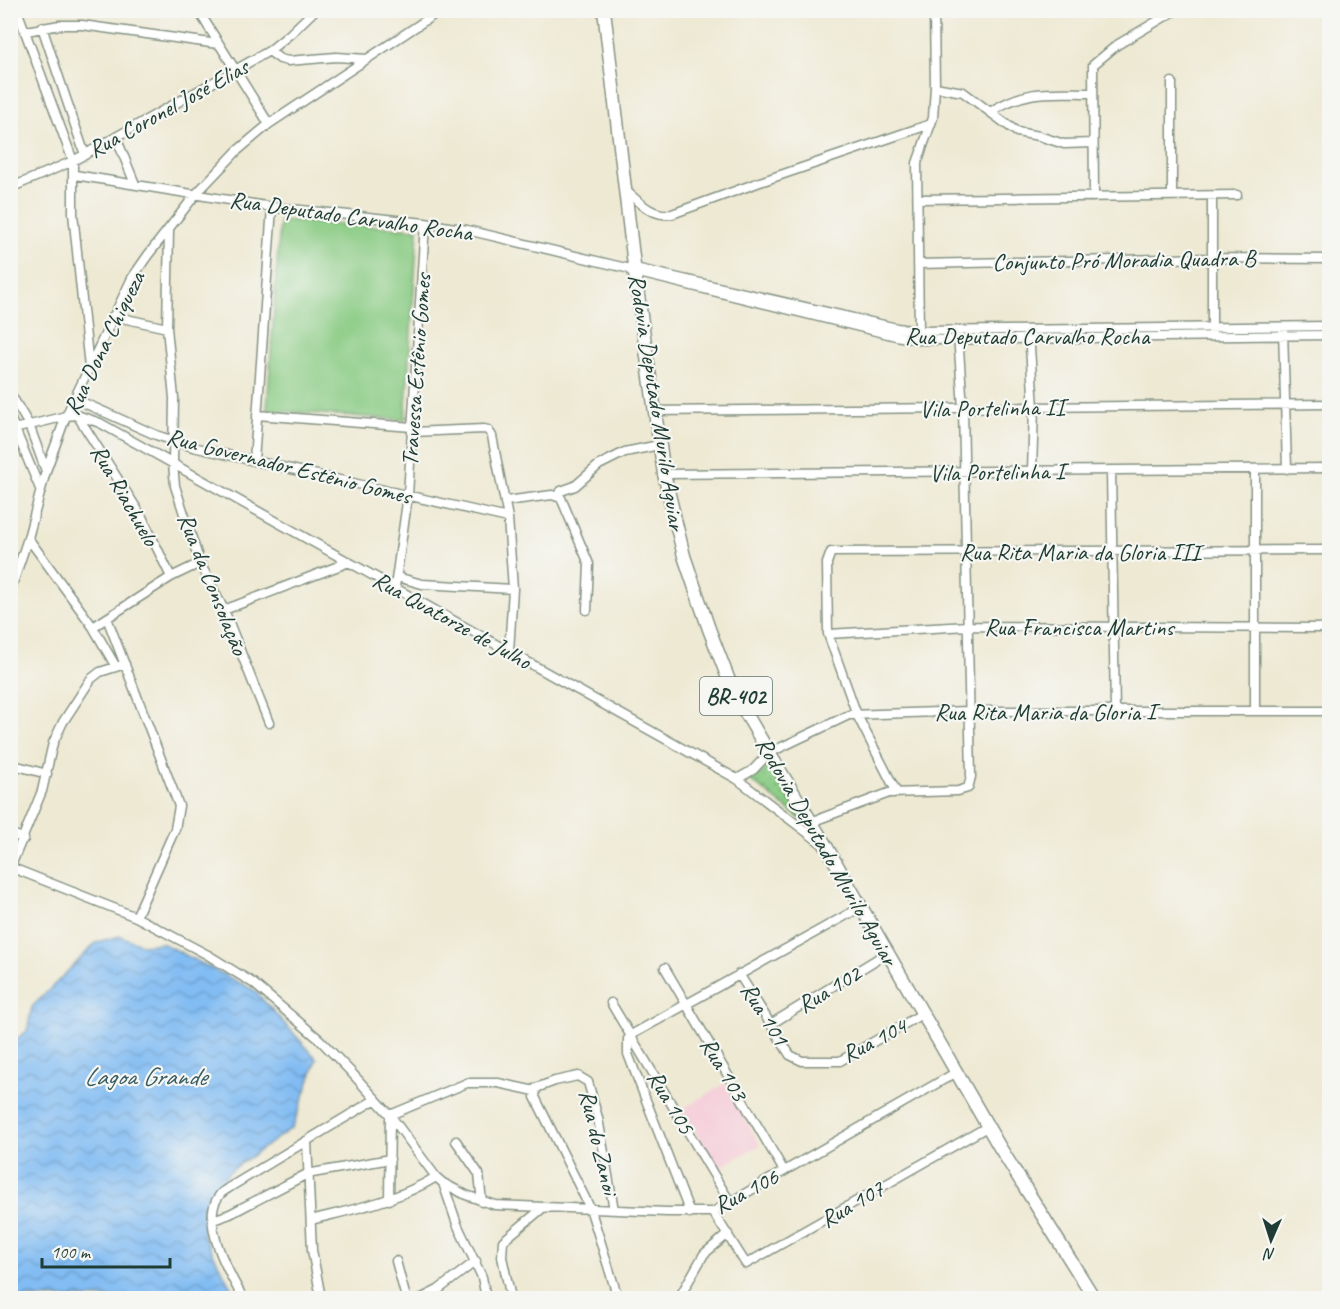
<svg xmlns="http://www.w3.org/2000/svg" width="1340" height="1309" viewBox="0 0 1340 1309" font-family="Caveat,sans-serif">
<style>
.built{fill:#f5cfda}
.grass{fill:url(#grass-dots);stroke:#54845c;stroke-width:1.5}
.pitch{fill:#89cb83;stroke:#54845c;stroke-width:1.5}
.water{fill:url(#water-waves);stroke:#507c94;stroke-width:1.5}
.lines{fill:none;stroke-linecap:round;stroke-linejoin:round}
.minor-casing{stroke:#869384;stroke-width:11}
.highway-casing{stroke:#869384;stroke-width:15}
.minor{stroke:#fff;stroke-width:8}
.highway{stroke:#fff;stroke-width:12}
.labels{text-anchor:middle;stroke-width:4.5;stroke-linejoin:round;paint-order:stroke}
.shield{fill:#f6f6f2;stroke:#60746d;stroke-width:1.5}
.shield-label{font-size:22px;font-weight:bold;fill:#1f3d34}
.street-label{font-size:24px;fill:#1f3d34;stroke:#f6f6f2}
.water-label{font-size:26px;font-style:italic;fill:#385d64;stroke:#f6f6f2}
</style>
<defs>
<pattern id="grass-dots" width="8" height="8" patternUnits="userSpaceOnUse" patternTransform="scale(1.5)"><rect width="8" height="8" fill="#89cb83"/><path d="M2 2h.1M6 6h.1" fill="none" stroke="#6fa66c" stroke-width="1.8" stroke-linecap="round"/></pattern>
<pattern id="water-waves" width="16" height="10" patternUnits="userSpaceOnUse" patternTransform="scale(1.5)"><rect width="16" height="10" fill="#81bcf3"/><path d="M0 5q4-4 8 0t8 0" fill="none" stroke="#699ac6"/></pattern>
</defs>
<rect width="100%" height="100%" fill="#f6f6f2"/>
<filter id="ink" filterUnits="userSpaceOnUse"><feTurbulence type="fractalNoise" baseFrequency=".0167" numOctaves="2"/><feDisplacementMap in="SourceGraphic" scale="12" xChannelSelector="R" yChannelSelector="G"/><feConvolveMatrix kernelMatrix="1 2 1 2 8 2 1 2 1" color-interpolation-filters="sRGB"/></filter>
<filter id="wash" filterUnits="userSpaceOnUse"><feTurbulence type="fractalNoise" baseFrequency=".008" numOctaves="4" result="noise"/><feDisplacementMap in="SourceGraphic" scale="24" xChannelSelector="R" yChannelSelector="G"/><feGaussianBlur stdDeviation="1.35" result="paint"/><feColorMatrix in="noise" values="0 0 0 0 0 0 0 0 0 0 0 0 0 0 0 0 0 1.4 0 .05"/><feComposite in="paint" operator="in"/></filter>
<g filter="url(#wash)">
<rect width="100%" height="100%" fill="#eee9d3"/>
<path class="built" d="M 725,1084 L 760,1145 L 717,1169 L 682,1109 Z"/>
<path class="grass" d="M 770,761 L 804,822 L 749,779 L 764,772 Z"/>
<path class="pitch" d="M 280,220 L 418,229 L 405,420 L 267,410 Z"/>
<path class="water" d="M 120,936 L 143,945 L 162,943 L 254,990 L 317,1059 L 293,1127 L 229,1172 L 204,1204 L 203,1235 L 237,1298 L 11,1298 L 11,1043 L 27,1031 L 32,1007 L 97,942 Z"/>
</g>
<g filter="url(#ink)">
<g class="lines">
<g class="minor-casing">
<path id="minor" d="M 17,10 L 73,161 L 73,213 L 89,367
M 198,10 L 269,124
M 42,27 L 85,155
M 26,31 L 60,25 L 82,25 L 218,44
M 269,51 L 280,59 L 288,61 L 336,57 L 367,59
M 935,87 L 963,92 L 1017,132 L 1039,136 L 1064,144 L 1093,143
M 990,112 C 1027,88 1051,93 1093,93
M 116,137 L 135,184
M 75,175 L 272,207 L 425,223 L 467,230 L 626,268 L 635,268 L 897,328 L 919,331 L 1330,326
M 10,188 L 73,161 L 269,51 L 290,34 L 315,10
M 625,190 C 639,202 652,217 672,214 L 760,182 L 931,124
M 1172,196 L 1172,82
M 1212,196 L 1212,330
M 1094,197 L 1093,65 L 1117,45 L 1176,10
M 918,199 L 1237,195
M 169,230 L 167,328 L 174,398 L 173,464 L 175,486 L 200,563 L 224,610 L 269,723
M 918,264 L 1212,258 L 1330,259
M 10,271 L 10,314
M 631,271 L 896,336 L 919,340 L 1330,335
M 113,316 L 167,328
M 1283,329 L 1287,469
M 1029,332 L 1034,408 L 1032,471
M 919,334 L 917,163 L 933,118 L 935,87 L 934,10
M 10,393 L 29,425 L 46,471
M 75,399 L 156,435 L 193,447 L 508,518
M 654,411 L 1330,404
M 77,415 L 142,517 L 171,577
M 257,415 L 412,427
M 10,417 L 40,489
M 10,430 L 66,416 L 77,415 L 100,423 L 737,779 L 821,843
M 412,432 L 484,429 L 488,430 L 492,436 L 508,518 L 513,589 L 509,651
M 254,461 L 272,207
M 1255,469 L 1255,711
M 1111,471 L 1115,711
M 664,474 L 1330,468
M 557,496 L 561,491 L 575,486 L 599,465 L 625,452 L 659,445
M 506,501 L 552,495 L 561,498 L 589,564 L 587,610
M 28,538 L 93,627 L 116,667
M 397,577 L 422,584 L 513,589
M 395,587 L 408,495 L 425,223
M 10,592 L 28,538 L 46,471 L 66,416 L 132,278 L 148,255 L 196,194 L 237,151 L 269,124 L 441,10
M 224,610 L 349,562
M 107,618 L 179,806 L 175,829 L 136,917
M 93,627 L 171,577 L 200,563
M 828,634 L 968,626 L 1330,628
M 10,764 L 47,774
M 737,779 L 753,770 L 769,753 L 849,715 L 969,711 L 1330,711
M 897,793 L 857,715 L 828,634 L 827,563 L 831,552 L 1330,550
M 811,822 L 889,793 L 958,791 L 968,788 L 971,777 L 963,409 L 958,334
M 10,833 L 24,839
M 13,861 L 42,791 L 53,743 L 63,722 L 91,679 L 100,672 L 125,664
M 10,867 L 136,917 L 208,955 L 253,983 L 319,1039 L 350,1071 L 390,1115 L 436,1177 L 443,1183 L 466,1195 L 495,1205 L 667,1212 L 713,1212 L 955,1073
M 665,968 L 784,1171
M 739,974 L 790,1055 L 802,1061 L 840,1061 L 922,1014
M 611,1003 L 730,1202
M 771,1024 L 887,953
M 456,1141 L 479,1174 L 482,1202
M 307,1142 L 312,1250 L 321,1298
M 443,1183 L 457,1224 L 482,1277 L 486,1298
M 389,1200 L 390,1115 L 467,1083 L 498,1083 L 535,1091
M 614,1210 L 598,1118 L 588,1082 L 578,1076 L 555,1081 L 536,1088 L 535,1097 L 590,1208 L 618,1298
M 713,1212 L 746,1264 L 987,1127
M 690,1213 L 628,1054 L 628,1039 L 631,1035 L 861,907
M 213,1220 L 230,1214 L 307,1174 L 390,1159
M 311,1220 C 354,1209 397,1201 436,1177
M 396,1261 L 406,1298
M 243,1298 C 230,1275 199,1222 219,1196 C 221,1192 226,1190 230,1187 L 376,1099
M 422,1298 L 438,1290 L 476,1261
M 511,1298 L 502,1257 L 503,1241 L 544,1207
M 679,1298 L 704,1254 L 728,1234"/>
</g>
<g class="highway-casing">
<path id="highway" d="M 604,10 L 635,274 L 664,474 L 684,556 L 709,629 L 733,691 L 769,753 L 826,846 L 999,1146 L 1094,1298"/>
</g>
<use href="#minor" class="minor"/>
<use href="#highway" class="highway"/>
</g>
</g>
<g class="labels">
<rect class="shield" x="700" y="677" width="72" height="38" rx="4.5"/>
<g class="shield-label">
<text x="736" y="704">BR-402</text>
</g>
<g class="street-label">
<text transform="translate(168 108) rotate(-29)" y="8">Rua Coronel José Elias</text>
<text transform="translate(351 216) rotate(8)" y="8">Rua Deputado Carvalho Rocha</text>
<text transform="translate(1124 260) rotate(-1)" y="8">Conjunto Pró Moradia Quadra B</text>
<text x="1027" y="344">Rua Deputado Carvalho Rocha</text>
<text transform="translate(104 343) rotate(-64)" y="8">Rua Dona Chiqueza</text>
<text transform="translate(416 370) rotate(-86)" y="8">Travessa Estênio Gomes</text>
<text transform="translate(657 402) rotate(81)" y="8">Rodovia Deputado Murilo Aguiar</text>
<text transform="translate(992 408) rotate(-1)" y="8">Vila Portelinha II</text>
<text transform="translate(289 466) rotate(14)" y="8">Rua Governador Estênio Gomes</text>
<text transform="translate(997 472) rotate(-1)" y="8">Vila Portelinha I</text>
<text transform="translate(125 495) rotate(60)" y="8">Rua Riachuelo</text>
<text x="1080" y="560">Rua Rita Maria da Gloria III</text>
<text transform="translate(213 584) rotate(68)" y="8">Rua da Consolação</text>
<text transform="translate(452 620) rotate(29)" y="8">Rua Quatorze de Julho</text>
<text x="1079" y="635">Rua Francisca Martins</text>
<text x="1045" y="720">Rua Rita Maria da Gloria I</text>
<text transform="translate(827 851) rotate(60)" y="8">Rodovia Deputado Murilo Aguiar</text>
<text transform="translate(829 989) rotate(-31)" y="8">Rua 102</text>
<text transform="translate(765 1014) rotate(58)" y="8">Rua 101</text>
<text transform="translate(874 1040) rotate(-27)" y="8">Rua 104</text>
<text transform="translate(724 1069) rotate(59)" y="8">Rua 103</text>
<text transform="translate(671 1102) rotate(59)" y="8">Rua 105</text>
<text transform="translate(599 1142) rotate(77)" y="8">Rua do Zanoi</text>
<text transform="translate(746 1191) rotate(-28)" y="8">Rua 106</text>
<text transform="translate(852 1204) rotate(-30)" y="8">Rua 107</text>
</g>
<g class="water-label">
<text x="145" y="1085">Lagoa Grande</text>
</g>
</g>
<rect width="1340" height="1309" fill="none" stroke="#f6f6f2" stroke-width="36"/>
<g transform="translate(1271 1240) rotate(183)" stroke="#f6f6f2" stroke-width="4.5" paint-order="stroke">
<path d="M0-4.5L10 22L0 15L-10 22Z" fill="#1f3d34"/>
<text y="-9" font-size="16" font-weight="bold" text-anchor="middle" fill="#1f3d34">N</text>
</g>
<path d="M42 1258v9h128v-9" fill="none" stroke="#1f3d34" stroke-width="3"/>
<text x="51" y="1258" font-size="18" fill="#1f3d34" stroke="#f6f6f2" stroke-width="4.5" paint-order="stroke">100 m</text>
</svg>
